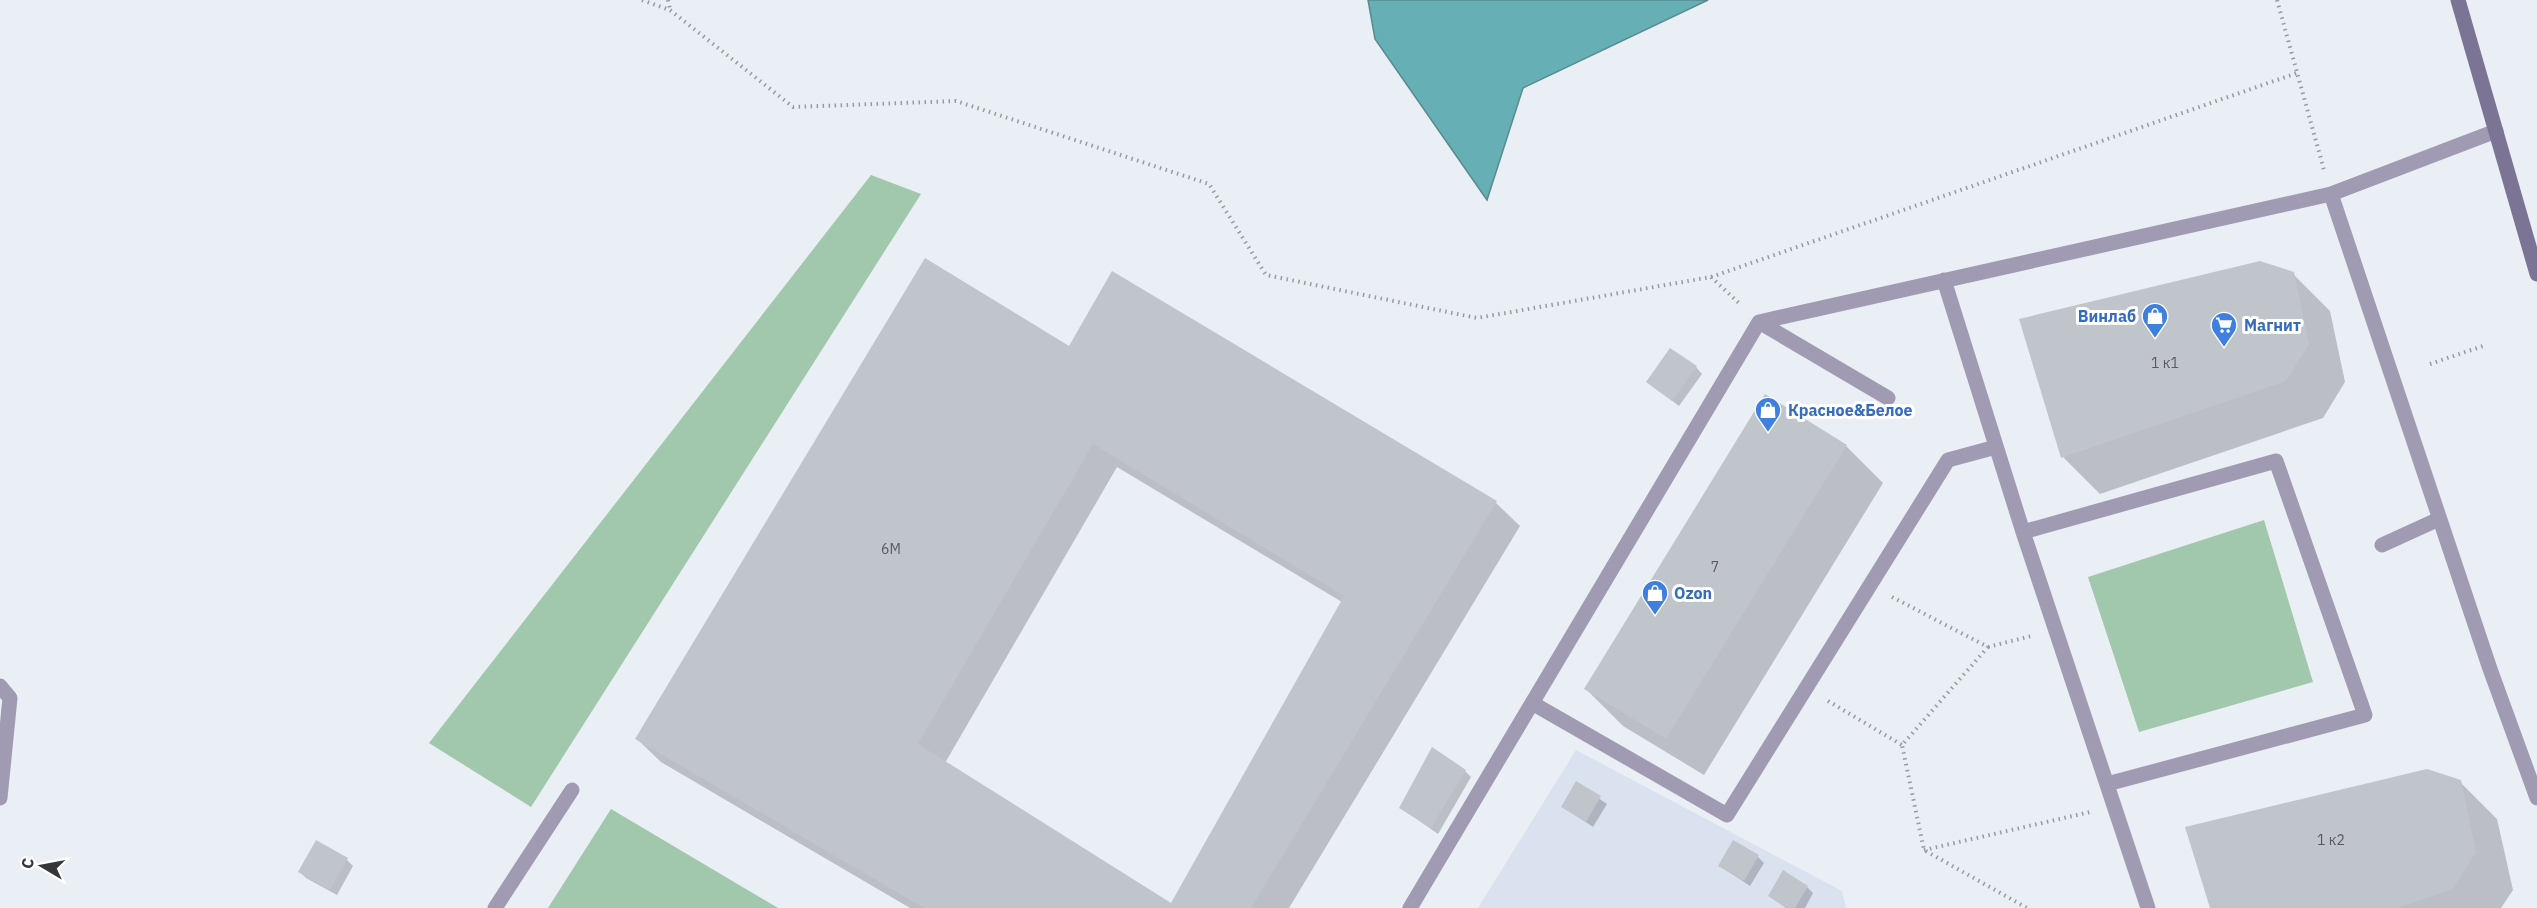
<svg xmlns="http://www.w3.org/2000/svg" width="2537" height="908" viewBox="0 0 2537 908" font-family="'IBM Plex Sans',sans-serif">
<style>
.built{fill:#dae2f0}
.green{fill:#a1c7ad}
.water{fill:#66afb4;stroke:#578b8f;stroke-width:1.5}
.shadow{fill:#0003;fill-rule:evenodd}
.building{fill:#c0c4cb;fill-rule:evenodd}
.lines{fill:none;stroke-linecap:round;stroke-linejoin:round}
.path{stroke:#989ba1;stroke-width:4;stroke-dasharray:1.5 4.5;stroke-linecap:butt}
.service{stroke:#a09bb2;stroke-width:15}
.secondary{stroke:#7b7494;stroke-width:15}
.labels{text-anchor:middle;stroke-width:6;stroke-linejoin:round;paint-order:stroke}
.number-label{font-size:14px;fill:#585a5e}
.shop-label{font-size:16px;font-weight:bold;fill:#366cbe;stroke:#fff;text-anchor:start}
</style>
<rect width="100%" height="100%" fill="#eaeef5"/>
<path class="built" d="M 1576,750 L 1842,891 L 1846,908 L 1478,908 Z"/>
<path class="green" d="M 871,175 L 921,194 L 531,807 L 429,743 Z
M 2264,520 L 2313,682 L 2139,732 L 2088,577 Z
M 611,809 L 778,908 L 548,908 Z"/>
<path class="water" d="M 1368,0 L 1708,0 L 1523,88 L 1487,200 L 1375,39 Z"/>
<path class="shadow" d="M 1113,273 L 1496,503 L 1520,526 L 1289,908 L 910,908 L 661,762 L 637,739 L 1070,348 ZM 1117,467 L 1342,602 L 1172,906 L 945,763 Z
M 2293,274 L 2330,311 L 2345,382 L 2323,418 L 2100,494 L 2063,457 Z
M 1696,367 L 1702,374 L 1679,406 L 1648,382 Z
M 1846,446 L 1883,483 L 1704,775 L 1623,726 L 1586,689 Z
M 1465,771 L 1471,777 L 1438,834 L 1401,808 Z
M 2460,782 L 2497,819 L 2513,890 L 2501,908 L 2212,908 Z
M 1576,783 L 1607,804 L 1593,827 L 1563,807 Z
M 1758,857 L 1764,863 L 1750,886 L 1720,866 Z
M 347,860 L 353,866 L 337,895 L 306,878 L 300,872 Z
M 1807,887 L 1813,893 L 1805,908 L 1786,908 L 1769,896 Z"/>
<path class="building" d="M 925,258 L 1069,346 L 1112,271 L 1497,501 L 1251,908 L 924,908 L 635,739 ZM 1093,444 L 1344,596 L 1171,903 L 918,744 Z
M 2260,261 L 2294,272 L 2309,344 L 2286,381 L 2061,458 L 2019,319 Z
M 1670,348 L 1697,366 L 1672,401 L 1646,382 Z
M 1765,394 L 1847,445 L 1666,739 L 1584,689 Z
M 1432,747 L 1466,770 L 1431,828 L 1399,808 Z
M 2427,769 L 2461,780 L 2476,852 L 2453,889 L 2398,908 L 2210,908 L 2185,827 Z
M 1576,781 L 1601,796 L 1586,822 L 1561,807 Z
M 316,840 L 348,858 L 330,890 L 298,872 Z
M 1733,840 L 1759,855 L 1744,881 L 1718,866 Z
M 1783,870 L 1808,886 L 1795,908 L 1787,908 L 1768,896 Z"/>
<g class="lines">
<path class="path" d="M 642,0 L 670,10 L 793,107 L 956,101 L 1209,184 L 1266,275 L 1477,318 L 1711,277 L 1741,305
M 668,0 L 670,9
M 2277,0 L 2324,170
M 1711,277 L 2297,73
M 2430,364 L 2483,346
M 1892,597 L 1988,647 L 1902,745 L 1924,850 L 2027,908
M 1988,647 L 2031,636
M 1828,701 L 1902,745
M 1924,850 L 2090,812"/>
<path class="service" d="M 2331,194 L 2490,669 L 2537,798
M 1944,280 L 2023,532 L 2148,908
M 1759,322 L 1888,398
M 2023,532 L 2276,461 L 2365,715 L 2107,784
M 2382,545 L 2439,519
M 0,686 L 10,698 L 0,798
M 1532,703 L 1727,815 L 1948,460 L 1996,447
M 495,908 L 572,790
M 1410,908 L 1759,322 L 2331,194 L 2496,131"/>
<path class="secondary" d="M 2458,0 L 2537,274"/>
</g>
<defs>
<g id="shop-pin" transform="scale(1.35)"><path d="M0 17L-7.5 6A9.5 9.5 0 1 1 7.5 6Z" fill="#3f7fe0" stroke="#fff"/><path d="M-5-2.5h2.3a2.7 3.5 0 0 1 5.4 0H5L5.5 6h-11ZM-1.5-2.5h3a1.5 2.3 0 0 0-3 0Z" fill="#fff"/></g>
<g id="supermarket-pin" transform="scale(1.35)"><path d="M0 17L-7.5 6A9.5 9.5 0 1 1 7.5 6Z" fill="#3f7fe0" stroke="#fff"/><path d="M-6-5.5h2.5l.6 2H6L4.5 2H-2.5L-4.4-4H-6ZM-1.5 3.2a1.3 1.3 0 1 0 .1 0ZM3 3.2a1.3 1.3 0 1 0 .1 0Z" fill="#fff"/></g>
</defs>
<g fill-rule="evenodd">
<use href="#shop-pin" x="2155" y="316"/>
<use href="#supermarket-pin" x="2224" y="325"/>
<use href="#shop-pin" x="1768" y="410"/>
<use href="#shop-pin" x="1655" y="593"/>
</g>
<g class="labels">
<g class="number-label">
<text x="2165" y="368">1 к1</text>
<text x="891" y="554">6М</text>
<text x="1715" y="572">7</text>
<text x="2331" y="845">1 к2</text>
</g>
<g class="shop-label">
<text x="2136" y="322" text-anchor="end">Винлаб</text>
<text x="2244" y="331">Магнит</text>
<text x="1788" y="416">Красное&amp;Белое</text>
<text x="1674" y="599">Ozon</text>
</g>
</g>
<g transform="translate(42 866) rotate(280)" stroke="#ffffff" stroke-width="4.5" paint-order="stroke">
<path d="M0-4.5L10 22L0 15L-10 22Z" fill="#35373a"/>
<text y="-9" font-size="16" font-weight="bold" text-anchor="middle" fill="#35373a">С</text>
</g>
</svg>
